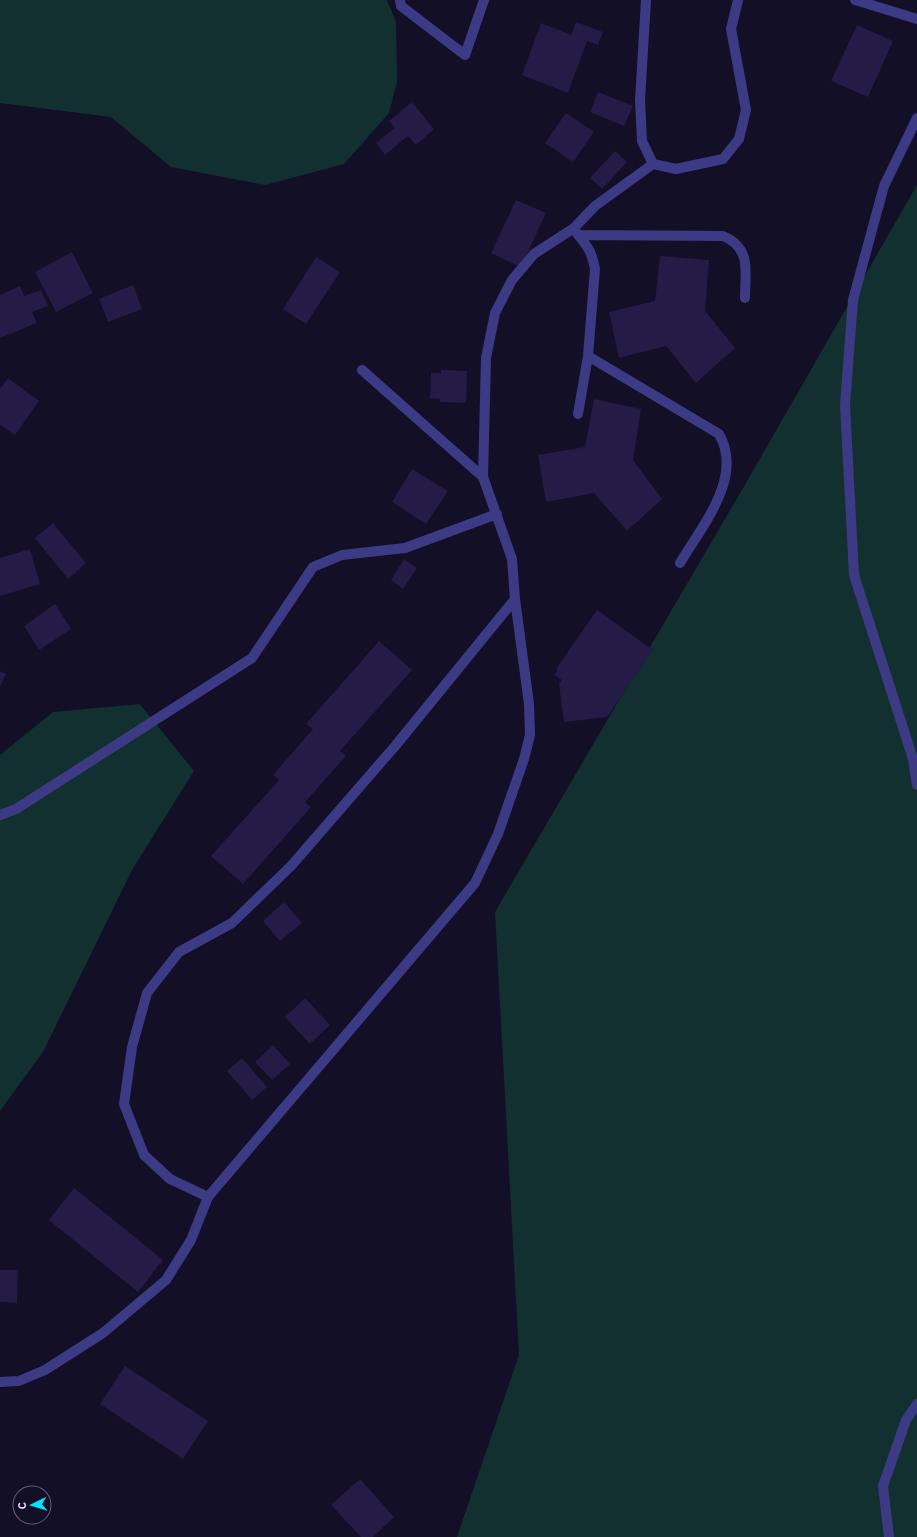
<svg xmlns="http://www.w3.org/2000/svg" width="917" height="1537" viewBox="0 0 917 1537" font-family="'IBM Plex Sans',sans-serif">
<style>
.green{fill:#12302f}
.building{fill:#241b47}
.lines{fill:none;stroke-linecap:round;stroke-linejoin:round}
.minor{stroke:#3d3a85;stroke-width:10}
</style>
<rect width="100%" height="100%" fill="#130f26"/>
<path class="green" d="M 0,0 L 387,0 L 396,22 L 397,82 L 389,113 L 344,164 L 265,185 L 171,167 L 111,117 L 0,103 Z
M 917,185 L 917,1537 L 457,1537 L 519,1355 L 495,912 L 739,495 Z
M 140,704 L 194,771 L 132,870 L 43,1052 L 0,1111 L 0,755 L 53,712 Z"/>
<path class="building" d="M 576,22 L 603,32 L 598,45 L 587,41 L 568,93 L 522,75 L 541,23 L 571,35 Z
M 857,25 L 893,41 L 868,97 L 831,81 Z
M 598,92 L 633,106 L 624,126 L 590,112 Z
M 412,102 L 434,129 L 416,145 L 408,136 L 385,155 L 376,143 L 395,128 L 389,121 Z
M 566,113 L 594,132 L 573,162 L 545,143 Z
M 615,151 L 627,162 L 602,189 L 590,178 Z
M 516,200 L 546,213 L 521,267 L 491,253 Z
M 72,252 L 93,293 L 56,312 L 35,272 Z
M 660,256 L 709,260 L 705,311 L 735,348 L 696,383 L 666,346 L 619,358 L 609,312 L 655,301 Z
M 316,257 L 340,272 L 306,324 L 283,309 Z
M 133,285 L 142,309 L 108,322 L 99,299 Z
M 20,286 L 24,296 L 41,290 L 48,306 L 32,312 L 37,323 L 0,338 L 0,295 Z
M 441,370 L 467,371 L 466,403 L 440,402 L 440,399 L 430,398 L 431,373 L 441,373 Z
M 8,378 L 39,401 L 15,435 L 0,425 L 0,389 Z
M 594,399 L 641,409 L 633,460 L 662,499 L 627,531 L 594,493 L 546,502 L 538,455 L 585,447 Z
M 412,469 L 448,491 L 426,524 L 392,502 Z
M 53,523 L 86,563 L 68,579 L 35,538 Z
M 30,549 L 40,584 L 0,596 L 0,558 Z
M 404,559 L 417,568 L 403,589 L 391,580 Z
M 55,604 L 71,629 L 39,650 L 24,626 Z
M 597,610 L 653,650 L 607,717 L 564,722 L 559,684 L 562,680 L 554,675 L 558,670 L 556,669 Z
M 379,641 L 412,670 L 340,751 L 346,756 L 305,802 L 311,807 L 243,884 L 211,856 L 279,780 L 273,775 L 313,729 L 306,724 Z
M 0,671 L 6,674 L 0,686 Z
M 284,902 L 302,923 L 280,941 L 263,921 Z
M 305,998 L 330,1025 L 310,1044 L 285,1017 Z
M 273,1045 L 290,1064 L 272,1080 L 255,1062 Z
M 242,1058 L 267,1087 L 252,1100 L 227,1071 Z
M 74,1188 L 163,1260 L 138,1292 L 49,1220 Z
M 0,1270 L 18,1270 L 17,1303 L 0,1302 Z
M 125,1366 L 208,1421 L 183,1459 L 100,1404 Z
M 360,1479 L 394,1517 L 373,1537 L 361,1537 L 331,1505 Z"/>
<g class="lines">
<path class="minor" d="M 400,0 L 401,6 L 465,55 L 484,0
M 855,0 L 917,19
M 917,118 L 884,186 L 853,300 L 845,405 L 854,575 L 913,759 L 917,785
M 653,164 L 676,169 L 723,159 L 739,139 L 746,110 L 731,29 L 738,0
M 577,233 C 588,248 591,249 595,269 L 588,356 L 578,414
M 578,235 L 723,236 C 752,248 745,272 745,298
M 588,356 L 719,434 C 744,477 702,526 680,563
M 362,370 L 483,477
M 0,815 L 16,809 L 252,658 L 313,567 L 342,555 L 405,548 L 497,514
M 208,1197 L 170,1179 L 144,1155 L 124,1104 L 132,1047 L 147,993 L 179,952 L 232,923 L 291,866 L 396,745 L 515,599
M 0,1382 L 19,1381 L 45,1370 L 103,1333 L 166,1280 L 191,1240 L 208,1197 L 475,883 L 498,834 L 524,759 L 530,735 L 529,704 L 515,599 L 512,559 L 483,477 L 486,358 L 495,313 L 512,280 L 534,254 L 574,228 L 595,206 L 653,164 L 642,141 L 640,100 L 646,0
M 889,1537 L 883,1486 L 906,1420 L 917,1404"/>
</g>
<g transform="translate(32 1505) rotate(265)"><circle r="19" fill="#130f26" stroke="#625e7d"/>
<path d="M0-3L7 15L0 10L-7 15Z" fill="#00e5ff"/>
<text y="-6" font-size="11" font-weight="bold" text-anchor="middle" fill="#d9d4ff">С</text>
</g>
</svg>
